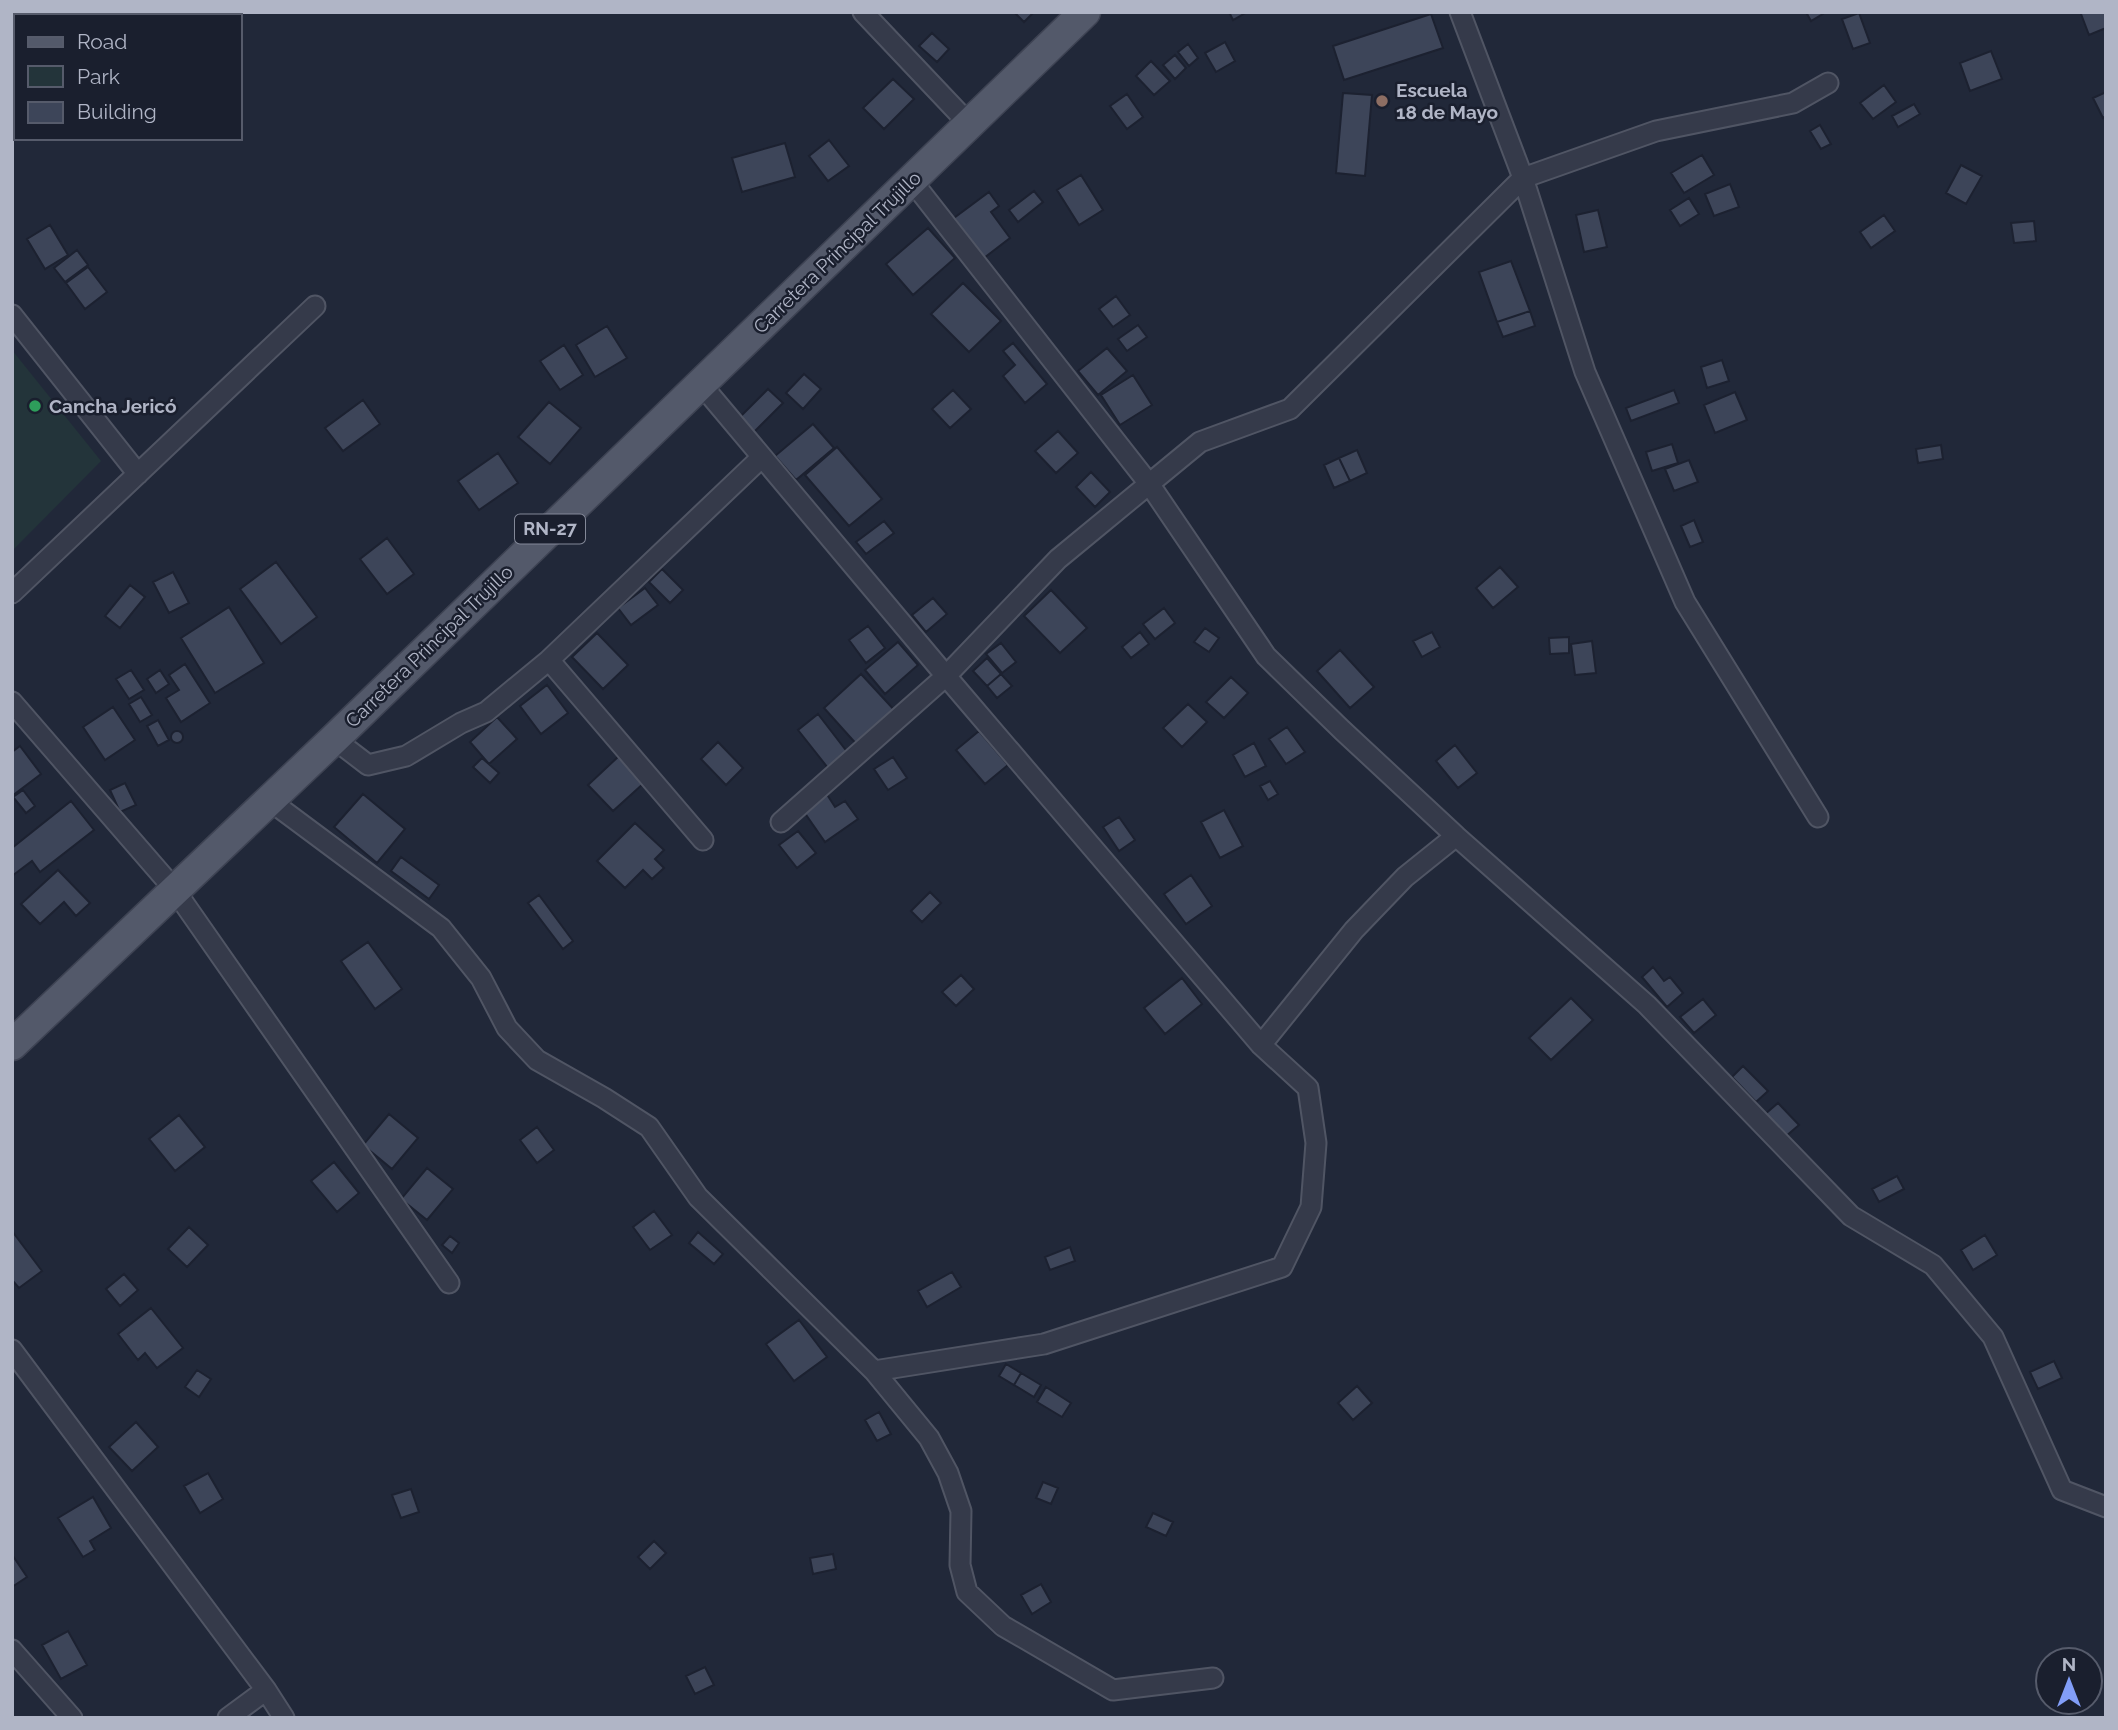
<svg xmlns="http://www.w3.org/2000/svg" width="2118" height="1730" viewBox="0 0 2118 1730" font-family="Raleway,sans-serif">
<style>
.green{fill:#23343a}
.building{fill:#3d4559;stroke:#1c2130;stroke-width:2}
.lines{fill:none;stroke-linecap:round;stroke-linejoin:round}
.minor-casing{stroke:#505564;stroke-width:23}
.primary-casing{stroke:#3e4353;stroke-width:33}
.minor{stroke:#353a4a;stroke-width:19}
.primary{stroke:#53596a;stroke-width:30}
.education-dot{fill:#8d6e63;stroke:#1a1f2e;stroke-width:2.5}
.leisure-dot{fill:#2e9e5b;stroke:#1a1f2e;stroke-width:2.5}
.labels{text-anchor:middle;stroke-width:5;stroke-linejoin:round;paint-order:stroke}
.shield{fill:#1a1f2e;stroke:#838898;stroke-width:2}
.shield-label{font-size:18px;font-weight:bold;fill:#b0b5c6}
.poi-label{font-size:19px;font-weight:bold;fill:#b0b5c6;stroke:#1a1f2e;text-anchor:start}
.street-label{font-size:19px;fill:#b0b5c6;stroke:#1a1f2e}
</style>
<rect width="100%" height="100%" fill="#212839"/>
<path class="green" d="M 12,350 L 101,461 L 12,551 Z"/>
<path class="building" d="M 1014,12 L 1034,12 L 1024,22 Z
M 1229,12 L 1247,12 L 1233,20 Z
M 1806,12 L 1826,12 L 1811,21 Z
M 2084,12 L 2106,12 L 2106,28 L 2089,35 L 2081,14 Z
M 1859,13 L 1870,43 L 1853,49 L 1842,19 Z
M 1431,14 L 1443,48 L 1344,80 L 1333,46 Z
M 932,33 L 949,49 L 937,62 L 919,46 Z
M 1225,42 L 1235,61 L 1216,72 L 1205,53 Z
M 1188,44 L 1198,58 L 1189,66 L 1178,52 Z
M 1991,51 L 2002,79 L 1970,91 L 1960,63 Z
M 1175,55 L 1186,68 L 1175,79 L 1163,65 Z
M 1151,61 L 1170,81 L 1154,95 L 1136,76 Z
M 893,79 L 914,99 L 884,129 L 863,108 Z
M 1884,85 L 1896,102 L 1873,119 L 1860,103 Z
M 2106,92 L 2106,116 L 2103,118 L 2093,98 Z
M 1343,93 L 1372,95 L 1365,176 L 1336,173 Z
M 1127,94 L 1143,117 L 1127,129 L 1110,106 Z
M 1914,104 L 1920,114 L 1898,127 L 1892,116 Z
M 1820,125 L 1831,144 L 1821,149 L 1810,131 Z
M 829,140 L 849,166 L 828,181 L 809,156 Z
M 785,143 L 795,177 L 742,192 L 732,158 Z
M 1702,155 L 1714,175 L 1684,193 L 1671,173 Z
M 1961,165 L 1982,176 L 1966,204 L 1946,193 Z
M 1081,175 L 1103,210 L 1079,225 L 1057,190 Z
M 1730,184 L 1739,207 L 1714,216 L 1705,194 Z
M 1034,191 L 1043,202 L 1018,222 L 1009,210 Z
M 989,192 L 999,206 L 991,212 L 1010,238 L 984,258 L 954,218 Z
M 1689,198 L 1699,214 L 1680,226 L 1670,210 Z
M 1598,210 L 1607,247 L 1584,252 L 1576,215 Z
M 1884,215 L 1895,231 L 1871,248 L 1860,232 Z
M 2034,221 L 2036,241 L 2014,243 L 2011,223 Z
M 50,225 L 68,255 L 45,269 L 27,239 Z
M 928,228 L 955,258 L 913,295 L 886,264 Z
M 77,250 L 88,265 L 65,282 L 54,268 Z
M 1511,261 L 1530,311 L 1497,322 L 1479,272 Z
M 88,267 L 107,292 L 85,309 L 66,283 Z
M 963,283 L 1001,321 L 969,352 L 931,314 Z
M 1116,296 L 1130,315 L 1113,327 L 1099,309 Z
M 1530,311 L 1535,326 L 1503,337 L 1497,322 Z
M 1138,325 L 1147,337 L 1127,351 L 1118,339 Z
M 607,326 L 627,358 L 595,377 L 576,345 Z
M 1013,343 L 1047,384 L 1025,403 L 1003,376 L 1015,365 L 1003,351 Z
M 564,345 L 583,375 L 560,390 L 540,361 Z
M 1107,348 L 1127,371 L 1098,395 L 1078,371 Z
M 1722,360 L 1729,381 L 1707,388 L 1701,367 Z
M 804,374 L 821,389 L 803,409 L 786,393 Z
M 1133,375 L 1152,405 L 1120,425 L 1101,395 Z
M 768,389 L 783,403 L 753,433 L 739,418 Z
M 953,390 L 971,409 L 950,428 L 932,409 Z
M 1674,390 L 1679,403 L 1631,421 L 1626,408 Z
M 1735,392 L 1747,420 L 1715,433 L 1704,405 Z
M 363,400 L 380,424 L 343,451 L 325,428 Z
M 549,402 L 581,428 L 550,464 L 518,437 Z
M 813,424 L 834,448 L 796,480 L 775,456 Z
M 1058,431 L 1078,453 L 1056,473 L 1035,451 Z
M 1672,444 L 1678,463 L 1652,471 L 1646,452 Z
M 1941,445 L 1943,459 L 1918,463 L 1916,449 Z
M 837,447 L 882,499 L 849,526 L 805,475 Z
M 1357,450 L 1367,473 L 1350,481 L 1339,458 Z
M 498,453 L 518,483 L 479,510 L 458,481 Z
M 1339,458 L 1350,481 L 1334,488 L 1324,465 Z
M 1689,460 L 1698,482 L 1674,491 L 1665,469 Z
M 1091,472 L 1110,492 L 1095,507 L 1076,487 Z
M 1694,520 L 1703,542 L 1690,547 L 1681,526 Z
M 884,521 L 894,533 L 866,554 L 856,542 Z
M 387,538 L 414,574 L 387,594 L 360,559 Z
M 276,562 L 317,617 L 281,644 L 240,589 Z
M 1500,567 L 1518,587 L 1493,608 L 1476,588 Z
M 662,569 L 683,590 L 670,603 L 649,582 Z
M 173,572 L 189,603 L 169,613 L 153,582 Z
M 130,585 L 145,597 L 120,628 L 105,616 Z
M 645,588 L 658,605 L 631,625 L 618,608 Z
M 1051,590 L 1087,628 L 1060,653 L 1024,616 Z
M 933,598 L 947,614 L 926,632 L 912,615 Z
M 229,607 L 264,663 L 215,693 L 181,638 Z
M 1164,608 L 1175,623 L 1155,639 L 1143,624 Z
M 868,626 L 885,648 L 866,663 L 849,640 Z
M 1205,628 L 1219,638 L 1209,652 L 1194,642 Z
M 1140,632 L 1149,644 L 1131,658 L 1122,647 Z
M 1432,632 L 1440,647 L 1422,657 L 1413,641 Z
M 597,633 L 628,665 L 603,689 L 572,657 Z
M 1569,637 L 1569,653 L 1550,654 L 1549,638 Z
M 1592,641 L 1596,673 L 1575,675 L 1571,644 Z
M 898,642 L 918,665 L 885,694 L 865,670 Z
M 1001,643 L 1016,662 L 1002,673 L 986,654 Z
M 1340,650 L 1374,687 L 1350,708 L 1317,671 Z
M 987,658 L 1001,674 L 987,686 L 973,671 Z
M 185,664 L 210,703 L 181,722 L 166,698 L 179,690 L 169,675 Z
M 131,670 L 144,690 L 129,699 L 116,679 Z
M 160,670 L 169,684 L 156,693 L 147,679 Z
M 861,674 L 897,713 L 859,747 L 824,708 Z
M 1001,674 L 1012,686 L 997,698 L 987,686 Z
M 1231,677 L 1248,693 L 1224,718 L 1206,702 Z
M 547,685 L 568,713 L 541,734 L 520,706 Z
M 141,697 L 152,715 L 140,722 L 129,704 Z
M 1188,704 L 1207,722 L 1182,747 L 1163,728 Z
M 113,707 L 135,740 L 105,760 L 83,727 Z
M 818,714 L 848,753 L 828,768 L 798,730 Z
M 497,717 L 517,739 L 489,764 L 470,742 Z
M 158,720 L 169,740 L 158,746 L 147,726 Z
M 1287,727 L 1305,752 L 1286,764 L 1269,739 Z
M171 737a6 6 0 1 1 12 0a6 6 0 1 1-12 0Z
M 979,731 L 1008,765 L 985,784 L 956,750 Z
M 718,742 L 743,768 L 726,785 L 701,759 Z
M 1254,743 L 1266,766 L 1245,777 L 1233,755 Z
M 1455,745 L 1477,773 L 1458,788 L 1436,761 Z
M 20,746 L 41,774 L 12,796 L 12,752 Z
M 619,756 L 644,783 L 613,811 L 588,785 Z
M 893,757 L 907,778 L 888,790 L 874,769 Z
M 482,758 L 499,773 L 490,783 L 473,767 Z
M 1270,781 L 1278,794 L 1268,800 L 1260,786 Z
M 125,783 L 136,805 L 120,812 L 110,790 Z
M 23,790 L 35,806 L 26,813 L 13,797 Z
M 826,793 L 835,807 L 845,801 L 858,819 L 825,842 L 802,809 Z
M 363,794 L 405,829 L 377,863 L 334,827 Z
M 71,801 L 94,830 L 40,872 L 32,861 L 12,876 L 12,848 Z
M 1224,810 L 1243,846 L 1220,858 L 1201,822 Z
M 1119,817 L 1135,840 L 1119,851 L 1103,827 Z
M 635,823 L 664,850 L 655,859 L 664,868 L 652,879 L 643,870 L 625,888 L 597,861 Z
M 798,831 L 816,853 L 797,868 L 779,845 Z
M 401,857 L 439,885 L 429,899 L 391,871 Z
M 58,870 L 90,903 L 76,916 L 64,902 L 40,924 L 21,904 Z
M 1191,875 L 1212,906 L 1186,924 L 1164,894 Z
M 930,892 L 941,903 L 922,922 L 911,911 Z
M 539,895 L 573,941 L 563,949 L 528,903 Z
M 368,942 L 402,989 L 375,1009 L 341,961 Z
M 1653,967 L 1664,981 L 1670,977 L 1683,993 L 1667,1007 L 1642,977 Z
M 961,975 L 974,989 L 956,1006 L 942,992 Z
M 1182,978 L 1202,1004 L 1165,1034 L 1144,1008 Z
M 1571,998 L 1593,1020 L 1551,1060 L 1529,1038 Z
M 1703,999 L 1716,1015 L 1694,1033 L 1680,1017 Z
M 1743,1066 L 1768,1091 L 1756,1102 L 1732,1077 Z
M 1778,1103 L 1799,1125 L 1785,1137 L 1764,1115 Z
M 389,1114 L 418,1138 L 392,1169 L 363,1145 Z
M 179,1115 L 205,1147 L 175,1171 L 149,1139 Z
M 537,1127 L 554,1150 L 537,1163 L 520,1140 Z
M 334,1162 L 359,1193 L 337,1212 L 311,1181 Z
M 427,1168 L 453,1189 L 427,1220 L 401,1199 Z
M 1897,1176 L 1904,1189 L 1879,1202 L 1872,1189 Z
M 654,1211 L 672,1235 L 650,1250 L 633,1227 Z
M 189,1227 L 208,1245 L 187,1267 L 168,1249 Z
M 12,1231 L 42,1271 L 19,1288 L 12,1280 Z
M 698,1232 L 723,1254 L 714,1264 L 689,1243 Z
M 1985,1235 L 1997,1255 L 1973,1270 L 1961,1250 Z
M 450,1236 L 459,1243 L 452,1253 L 442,1245 Z
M 1070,1247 L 1075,1261 L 1050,1270 L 1045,1257 Z
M 952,1272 L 961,1287 L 927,1307 L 918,1291 Z
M 124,1274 L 138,1290 L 120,1306 L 106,1289 Z
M 151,1308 L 183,1348 L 157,1368 L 145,1353 L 138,1360 L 118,1334 Z
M 799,1320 L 827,1357 L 794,1381 L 766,1344 Z
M 2054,1361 L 2062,1378 L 2038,1389 L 2030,1372 Z
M 1006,1364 L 1021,1373 L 1014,1385 L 999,1376 Z
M 197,1370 L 211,1379 L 199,1397 L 185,1387 Z
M 1021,1373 L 1041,1385 L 1034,1397 L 1014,1385 Z
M 1357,1386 L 1372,1403 L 1353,1420 L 1338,1403 Z
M 1046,1387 L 1071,1403 L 1062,1417 L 1037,1402 Z
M 879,1412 L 891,1434 L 877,1441 L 865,1420 Z
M 136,1422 L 158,1447 L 132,1471 L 109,1447 Z
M 208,1473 L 223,1499 L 200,1513 L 184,1486 Z
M 1043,1482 L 1058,1488 L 1051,1504 L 1036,1498 Z
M 411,1489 L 419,1512 L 401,1518 L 392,1495 Z
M 93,1497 L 111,1528 L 90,1541 L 95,1550 L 83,1557 L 58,1518 Z
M 1153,1513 L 1173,1522 L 1166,1536 L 1146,1527 Z
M 654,1541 L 666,1553 L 650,1569 L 638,1557 Z
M 833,1554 L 836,1569 L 813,1574 L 810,1558 Z
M 13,1556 L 27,1577 L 12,1587 L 12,1557 Z
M 1041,1584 L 1051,1602 L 1032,1614 L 1021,1595 Z
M 68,1631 L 87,1665 L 61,1679 L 42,1645 Z
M 705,1667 L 714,1685 L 695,1694 L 686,1676 Z"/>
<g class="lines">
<g class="minor-casing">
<path id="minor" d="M 863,12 L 969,124
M 1460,12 L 1523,178 L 1585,372 L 1685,602 L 1818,817
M 912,181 L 1150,485 L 1266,656 L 1342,730 L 1456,836 L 1647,1005 L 1851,1216 L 1933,1265 L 1993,1337 L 2062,1490 L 2106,1507
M 12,315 L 138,474
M 700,383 L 946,676 L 1261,1045 L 1308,1088 L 1316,1143 L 1311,1207 L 1282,1267 L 1044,1344 L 874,1371
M 12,593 L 315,306
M 549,660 L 762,457
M 12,702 L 174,889 L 449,1283
M 334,739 L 368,765 L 406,756 L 461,723 L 486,712 L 549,660 L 703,840
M 269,800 L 441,928 L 481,978 L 507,1028 L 537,1060 L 604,1098 L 649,1127 L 698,1197 L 874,1371 L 929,1438 L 948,1473 L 961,1511 L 960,1565 L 967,1592 L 1003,1626 L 1113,1690 L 1213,1678
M 781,822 L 946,676 L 1058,559 L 1200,442 L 1290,409 L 1523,178 L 1656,131 L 1793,103 L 1828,83
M 1261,1045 L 1354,930 L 1405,877 L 1456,836
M 12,1350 L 266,1690 L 284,1718
M 12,1650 L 72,1718
M 228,1718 L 266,1690"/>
</g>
<g class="primary-casing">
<path id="primary" d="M 12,1045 L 334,739 L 1085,12"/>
</g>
<use href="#minor" class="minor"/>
<use href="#primary" class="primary"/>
</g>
<circle class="education-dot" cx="1382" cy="101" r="7"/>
<circle class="leisure-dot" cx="35" cy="406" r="7"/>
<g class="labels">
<rect class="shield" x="515" y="514.5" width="70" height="29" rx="5"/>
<g class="shield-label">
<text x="550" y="535">RN-27</text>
</g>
<g class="poi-label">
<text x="1396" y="97">Escuela<tspan x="1396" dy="22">18 de Mayo</tspan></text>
<text x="49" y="413">Cancha Jericó</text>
</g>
<g class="street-label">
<text transform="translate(837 252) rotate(-44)" y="7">Carretera Principal Trujillo</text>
<text transform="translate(429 646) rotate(-44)" y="7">Carretera Principal Trujillo</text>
</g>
</g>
<rect width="2118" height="1730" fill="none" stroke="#b0b5c6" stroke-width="28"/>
<rect x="14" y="14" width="228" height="126" fill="#1a1f2e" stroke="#565b6b" stroke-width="2"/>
<rect x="28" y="37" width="35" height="10" fill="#53596a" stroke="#565b6b" stroke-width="2"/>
<text x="77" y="49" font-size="21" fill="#b0b5c6">Road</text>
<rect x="28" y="66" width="35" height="21" fill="#23343a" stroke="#565b6b" stroke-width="2"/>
<text x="77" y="84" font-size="21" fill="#b0b5c6">Park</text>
<rect x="28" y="102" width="35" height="21" fill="#3d4559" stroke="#565b6b" stroke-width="2"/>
<text x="77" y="119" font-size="21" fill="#b0b5c6">Building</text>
<g transform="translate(2069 1681)"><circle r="33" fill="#1a1f2e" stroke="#565b6b" stroke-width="2"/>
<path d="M0-5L12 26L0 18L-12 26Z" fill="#829ef8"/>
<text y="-10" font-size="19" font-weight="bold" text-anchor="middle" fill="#b0b5c6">N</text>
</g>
</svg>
